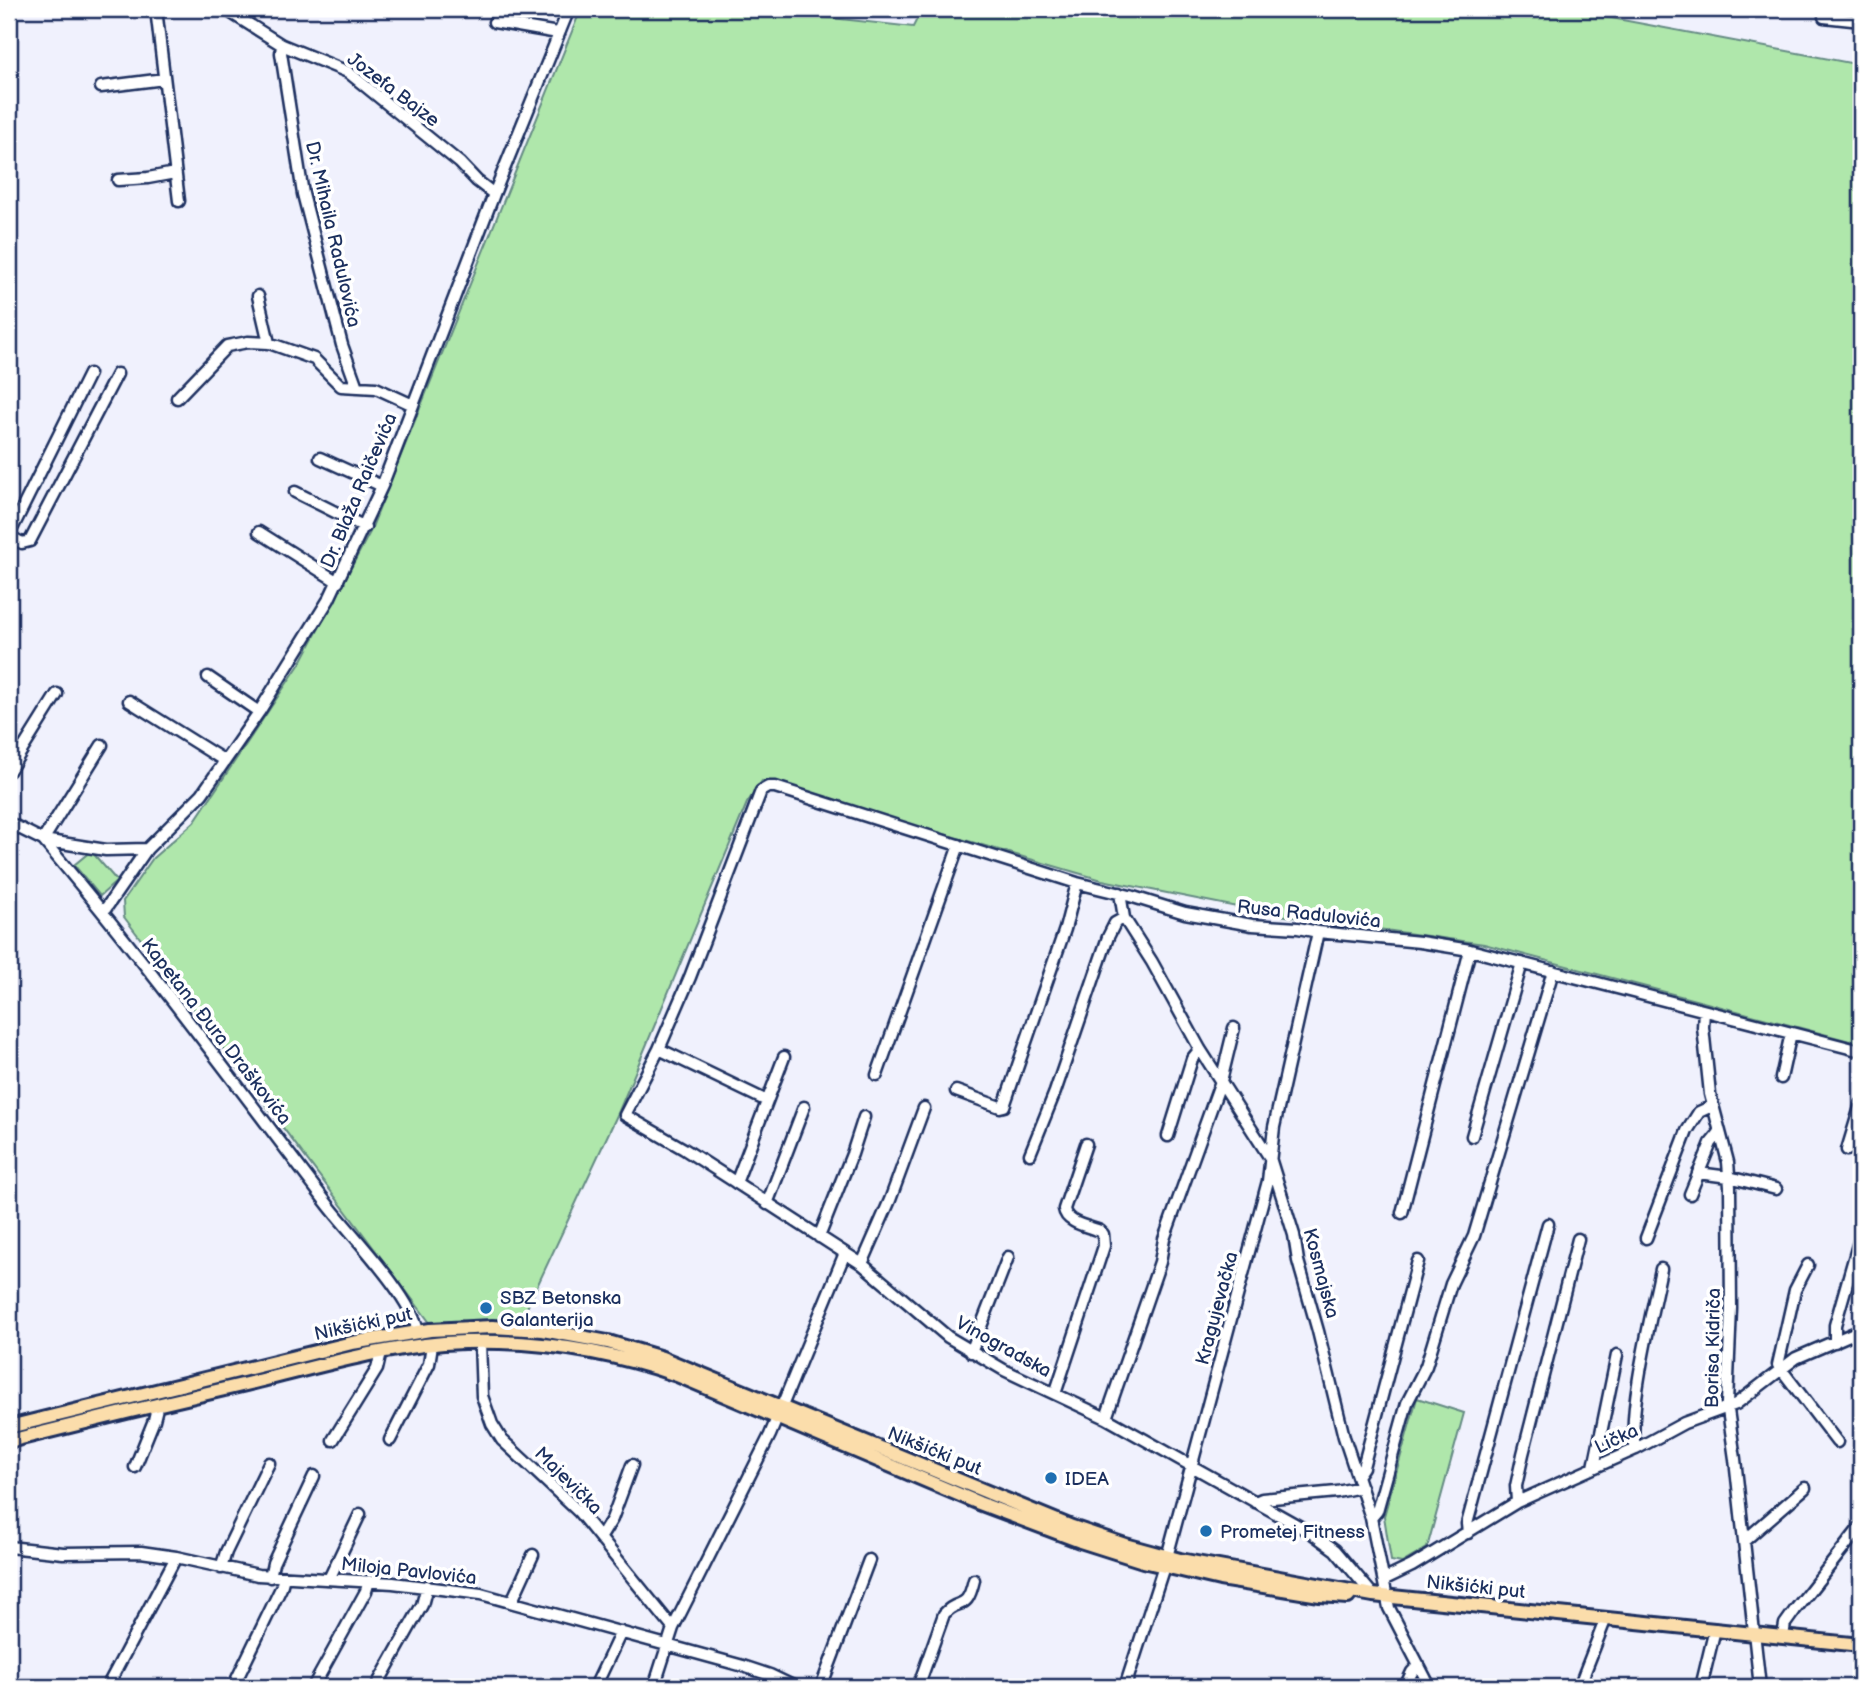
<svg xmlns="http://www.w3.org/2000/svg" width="1870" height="1696" viewBox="0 0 1870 1696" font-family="'Balsamiq Sans',sans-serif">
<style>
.built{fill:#e6e7fc}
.green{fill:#afe7ab;stroke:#658b84;stroke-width:2}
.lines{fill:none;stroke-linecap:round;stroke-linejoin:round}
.minor-casing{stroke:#1b2f5e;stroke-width:15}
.major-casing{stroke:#1b2f5e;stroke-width:18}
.minor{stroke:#fff;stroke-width:10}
.major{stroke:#fbddab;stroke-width:12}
.poi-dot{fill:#1f6fb2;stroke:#fff;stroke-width:2.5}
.labels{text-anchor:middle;stroke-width:7;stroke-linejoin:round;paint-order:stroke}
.street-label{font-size:19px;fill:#1b2f5e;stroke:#fff}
.poi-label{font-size:19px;fill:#1b2f5e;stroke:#fff;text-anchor:start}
</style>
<rect width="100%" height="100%" fill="#f0f1fd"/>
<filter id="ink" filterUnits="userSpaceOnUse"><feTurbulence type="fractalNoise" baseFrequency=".0143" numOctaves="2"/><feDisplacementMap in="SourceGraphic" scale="14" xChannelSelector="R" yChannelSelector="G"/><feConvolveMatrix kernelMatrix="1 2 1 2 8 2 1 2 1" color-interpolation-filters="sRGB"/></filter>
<g filter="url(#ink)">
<path class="built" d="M 807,9 L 916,9 L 910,22 Z"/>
<path class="green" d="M 581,9 L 750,9 L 913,27 L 922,9 L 1564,9 L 1861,65 L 1861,1044 L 1484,944 L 1272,914 L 1102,880 L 762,781 L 747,803 L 619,1111 L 518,1327 L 437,1332 L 124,917 L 123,901 L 153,858 L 194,822 L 301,662 L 370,532 Z
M 91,851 L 117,881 L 100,896 L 74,865 Z
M 1417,1398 L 1464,1413 L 1427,1548 L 1402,1563 L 1391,1561 L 1384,1516 Z"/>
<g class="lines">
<g class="minor-casing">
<path id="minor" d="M 156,9 L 179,201
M 225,9 L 282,45 L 348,72 L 460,163 L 477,181 L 494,194
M 1824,17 L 1861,21
M 494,22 L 558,33
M 282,45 L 281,53 L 303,194 L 342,345 L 357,387
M 101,87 L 164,79
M 118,180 L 148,178 L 175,173
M 258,296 L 269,343
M 177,398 L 227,346 L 248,342 L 269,343 L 314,359 L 341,386 L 376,388 L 413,405
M 320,458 L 382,486
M 295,492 L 365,527
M 259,532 L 338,582
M 9,535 L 89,374
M 9,536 L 22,543 L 30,541 L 117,374
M 208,677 L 259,712
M 129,701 L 225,761
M 9,771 L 57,694
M 9,823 L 43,840 L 106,850 L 147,849
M 43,840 C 143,958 235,1083 329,1206 C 354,1238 410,1295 418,1331
M 43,840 L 102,745
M 1120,893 L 1124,918 L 1152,962 L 1200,1049 L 1270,1158 L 1294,1235 L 1298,1261 L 1318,1331 L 1344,1437 L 1371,1518 L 1389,1608 L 1430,1687
M 104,911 L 147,849 L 202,794 L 259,712 L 329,599 L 382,486 L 494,194 L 569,9
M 1704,1011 L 1703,1027 L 1710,1094 L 1728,1162 L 1730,1187 L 1731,1308 L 1727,1403 L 1735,1459 L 1760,1687
M 659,1049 L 767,1101
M 877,1075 L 959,845
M 1781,1078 L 1791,1033
M 956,1091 L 1000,1107 L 1004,1106 L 1065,929 L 1077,883
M 1168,1136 L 1192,1059 L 1200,1049
M 1472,1136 L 1522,963
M 1847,1150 L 1861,1104
M 1030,1154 L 1055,1092 L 1108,937 L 1115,923 L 1124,918
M 1698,1173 L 1729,1177 L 1776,1189
M 736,1183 L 784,1057
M 1690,1194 L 1711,1143 L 1720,1132
M 767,1204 L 804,1107
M 1402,1213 L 1470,950
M 819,1237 L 852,1154 L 864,1117
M 1646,1238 L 1687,1131 L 1699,1112 L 1712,1106
M 862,1264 L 890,1200 L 924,1108
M 1808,1265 L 1795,1290 L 1778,1365 L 1837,1442
M 480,1342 L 482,1396 L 492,1424 L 502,1440 L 579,1512 L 673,1628
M 1835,1342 L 1835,1325 L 1861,1234
M 971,1352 L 1008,1257
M 1055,1394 L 1104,1246 L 1103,1234 L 1100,1231 C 1087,1226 1066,1223 1064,1209 L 1086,1144
M 1106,1418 L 1160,1262 L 1164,1239 L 1221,1081 L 1234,1028
M 333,1440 L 377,1369 L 381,1352
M 390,1440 L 429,1364 L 432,1345
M 1636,1449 C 1625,1421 1654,1304 1661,1269
M 135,1467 L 154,1420 L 158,1404
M 1594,1467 L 1617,1355
M 1357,1476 L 1363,1467 L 1418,1261
M 1255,1502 L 1262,1499 L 1337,1492 L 1361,1487
M 1517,1502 L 1516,1486 L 1523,1454 L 1578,1239
M 1371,1518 L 1377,1511 L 1407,1403 L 1426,1366 L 1451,1284 L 1474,1236 L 1553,971
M 1468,1533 L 1467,1524 L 1548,1224
M 601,1537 L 612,1519 L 632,1465
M 1744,1541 L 1805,1488
M 9,1547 L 63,1553 L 141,1552 L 176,1557 L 258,1575 L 393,1583 L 481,1594 L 743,1666 L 770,1675 L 795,1687
M 221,1568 L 226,1552 L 269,1463
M 270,1577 L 273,1563 L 314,1476
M 329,1579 L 360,1514
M 1385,1579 L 1412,1566 L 1517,1502 L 1636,1449 L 1684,1423 L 1736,1404 L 1796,1358 L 1861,1330
M 1373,1595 L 1335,1550 L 1313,1534 L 1106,1418 L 1004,1370 L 948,1337 L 862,1264 L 684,1149 L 625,1115 L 659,1049 L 690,977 L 761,791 L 768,787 L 775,787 L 1077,883 L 1130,896 L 1185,913 L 1252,925 L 1298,928 L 1318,932 L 1420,942 L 1470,950 L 1861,1051
M 512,1601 L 533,1555
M 1783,1636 L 1785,1624 L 1795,1610 L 1861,1526
M 107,1687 L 176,1557
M 233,1687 L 281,1588 L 284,1577
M 313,1687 L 366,1591 L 369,1581
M 376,1687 L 422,1605 L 427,1586
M 595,1687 L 621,1632
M 654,1687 L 673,1628 L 770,1435 L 845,1253
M 821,1687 L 869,1560
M 918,1687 L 944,1614 C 960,1596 966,1614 974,1580
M 1125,1687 L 1167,1557 L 1268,1181 L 1274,1127 L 1318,932
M 1405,1687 L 1412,1672 L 1419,1665
M 1579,1687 L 1606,1618
M 1701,1687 L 1715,1629"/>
</g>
<g class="major-casing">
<path id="major" d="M 9,1427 L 352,1343 L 430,1330 L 492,1327 L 543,1330 L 608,1342 L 662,1358 L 1072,1527 L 1125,1545 L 1180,1560 L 1373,1595 L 1861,1645
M 9,1441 C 88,1421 167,1402 246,1384 C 317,1367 390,1344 464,1342 C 536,1340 609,1351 677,1375 L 979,1503 L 1080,1541 L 1143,1561 L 1220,1579 L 1320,1595 L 1348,1597"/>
</g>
<use href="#minor" class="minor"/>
<use href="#major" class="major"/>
</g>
</g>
<g class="poi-dot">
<circle cx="486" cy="1308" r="7"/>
<circle cx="1051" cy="1478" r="7"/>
<circle cx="1206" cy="1531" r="7"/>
</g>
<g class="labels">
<g class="street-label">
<text transform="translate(394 89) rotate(37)" y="7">Jozefa Bajze</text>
<text transform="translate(334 234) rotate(77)" y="7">Dr. Mihaila Radulovića</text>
<text transform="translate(358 490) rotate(-67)" y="7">Dr. Blaža Raičevića</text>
<text transform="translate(1309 913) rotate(6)" y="7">Rusa Radulovića</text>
<text transform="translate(217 1031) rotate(52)" y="7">Kapetana Đura Draškovića</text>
<text transform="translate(1322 1273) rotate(75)" y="7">Kosmajska</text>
<text transform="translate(1216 1308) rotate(-75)" y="7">Kragujevačka</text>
<text transform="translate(363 1323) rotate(-12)" y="7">Nikšićki put</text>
<text transform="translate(1004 1346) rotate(29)" y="7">Vinogradska</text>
<text transform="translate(1712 1348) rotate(-89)" y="7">Borisa Kidriča</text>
<text transform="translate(1616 1438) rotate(-25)" y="7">Lička</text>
<text transform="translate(935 1450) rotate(22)" y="7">Nikšićki put</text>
<text transform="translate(569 1480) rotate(45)" y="7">Majevička</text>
<text transform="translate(409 1570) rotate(6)" y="7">Miloja Pavlovića</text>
<text transform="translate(1476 1586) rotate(6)" y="7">Nikšićki put</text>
</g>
<g class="poi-label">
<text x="500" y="1304">SBZ Betonska<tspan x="500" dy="22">Galanterija</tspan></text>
<text x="1065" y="1485">IDEA</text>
<text x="1220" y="1538">Prometej Fitness</text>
</g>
</g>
<rect width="1870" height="1696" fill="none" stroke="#fff" stroke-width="35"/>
<rect x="18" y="18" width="1835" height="1661" fill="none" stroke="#1b2f5e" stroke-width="2.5" filter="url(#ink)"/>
</svg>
